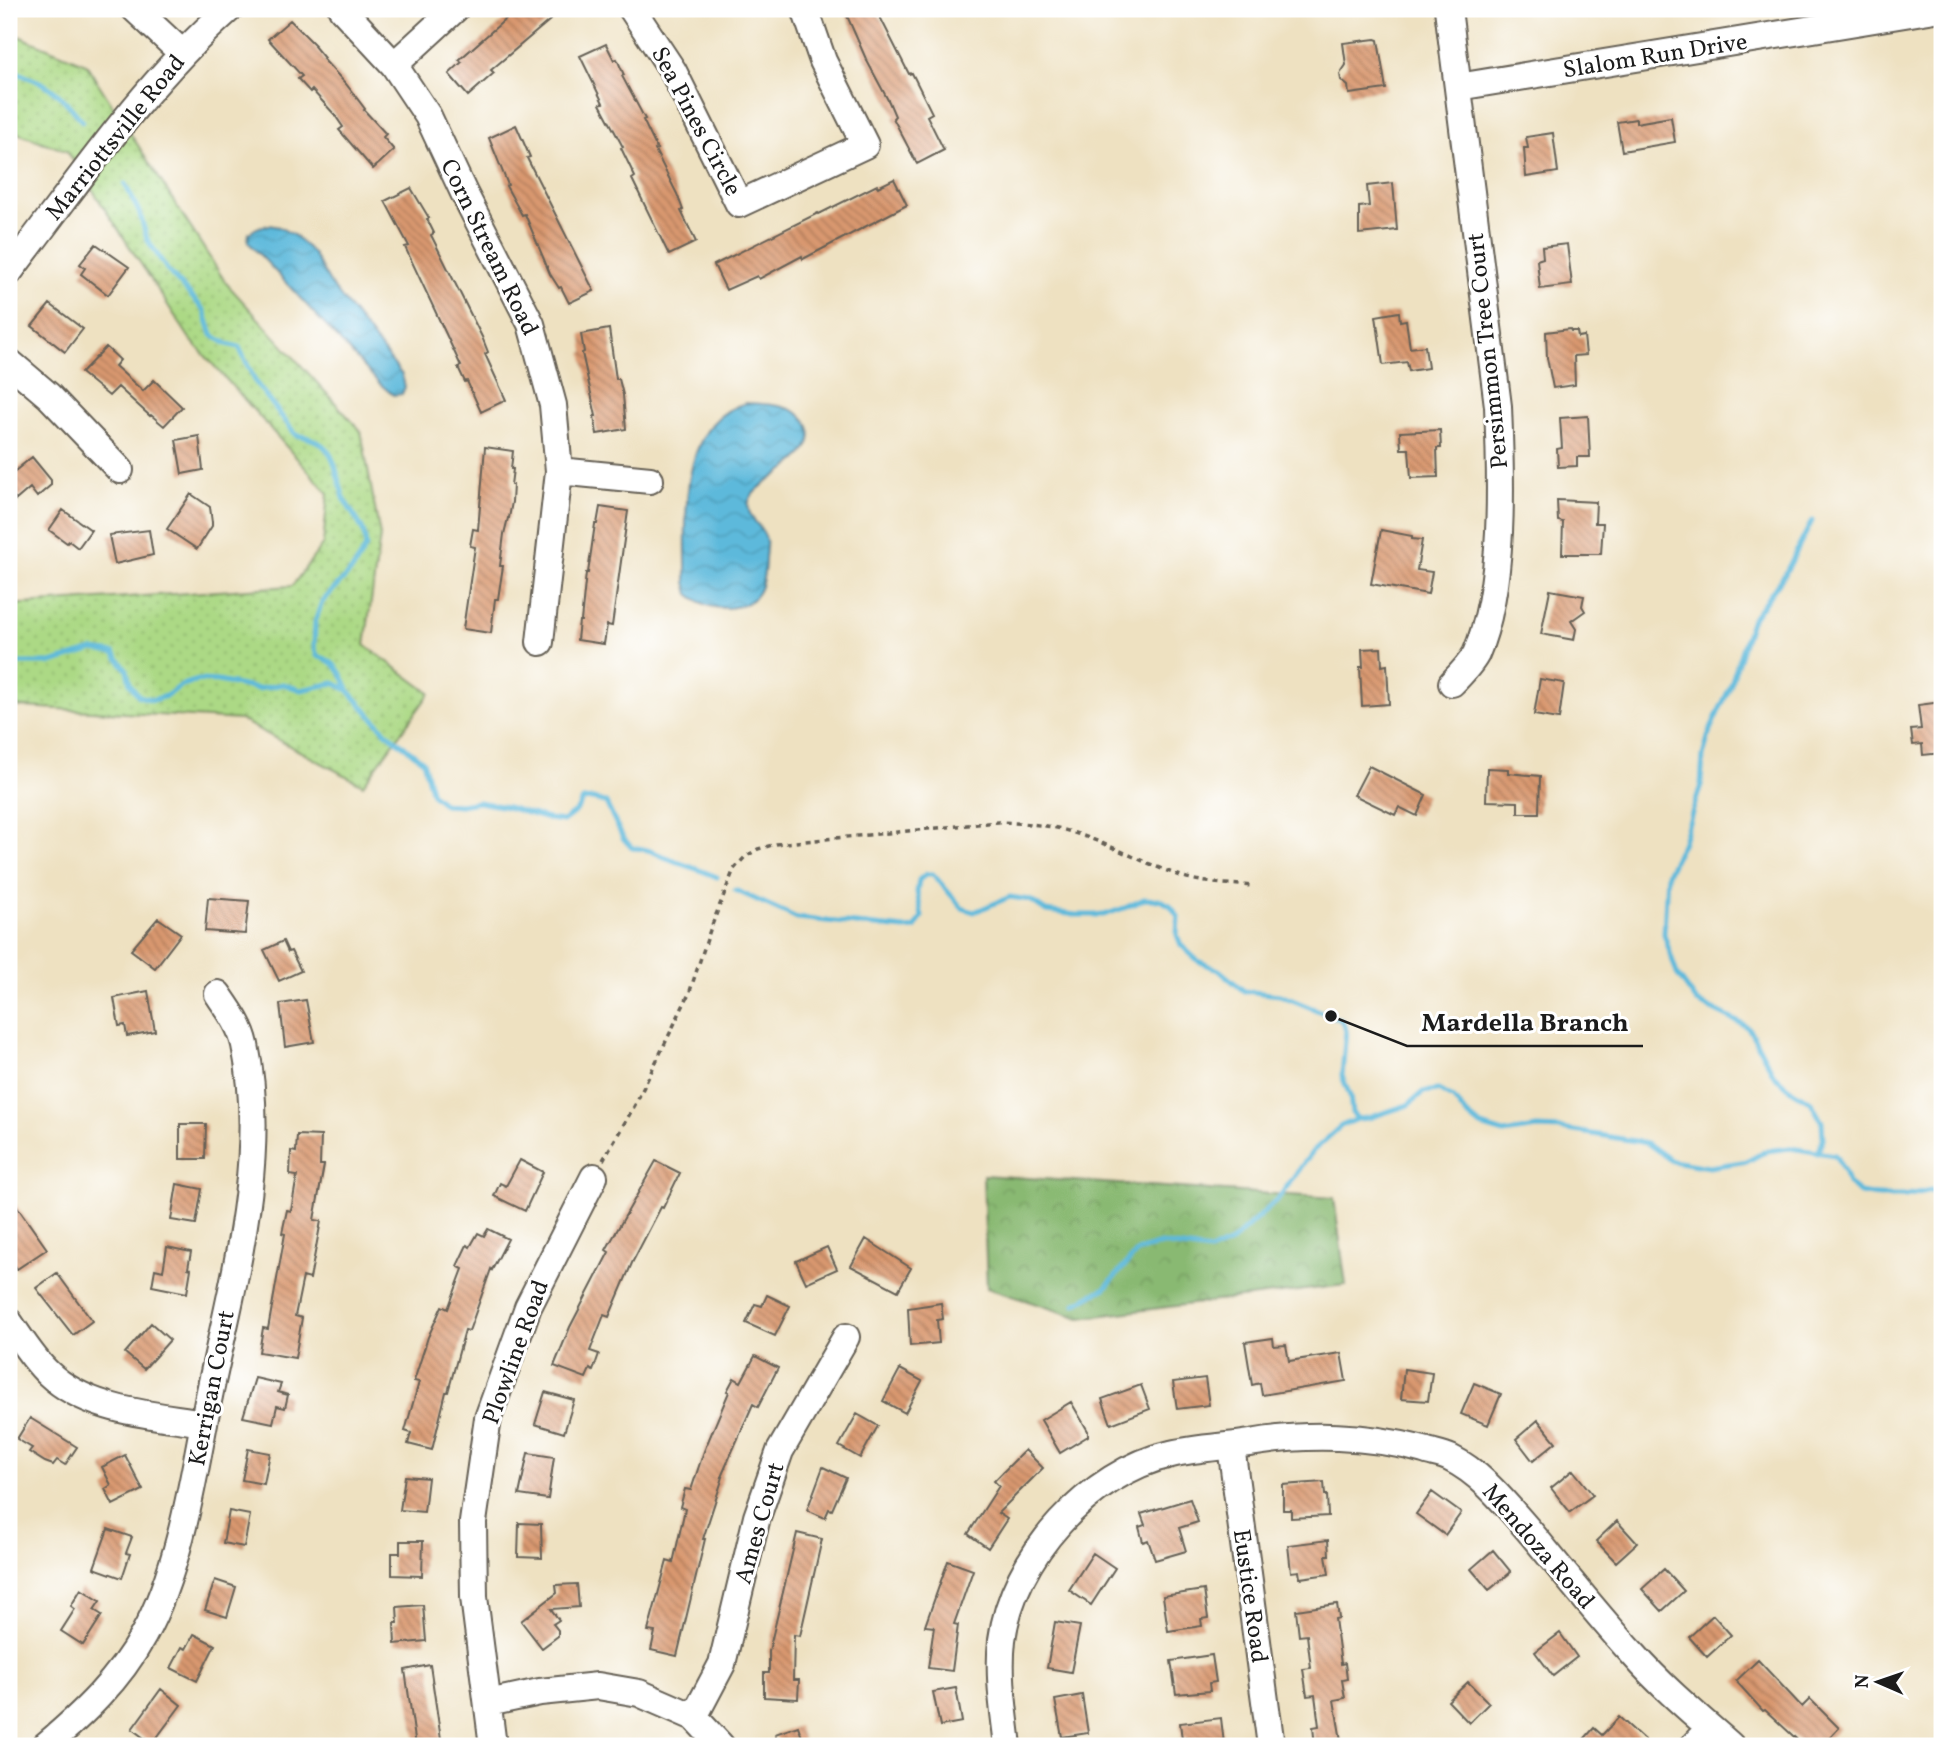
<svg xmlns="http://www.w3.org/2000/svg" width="1951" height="1755" viewBox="0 0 1951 1755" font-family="Vollkorn,serif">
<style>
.forest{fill:url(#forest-crowns);stroke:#526a47;stroke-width:2}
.park{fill:url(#park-dots);stroke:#647a50;stroke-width:2}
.water{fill:url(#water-waves);stroke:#3c6a7c;stroke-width:2}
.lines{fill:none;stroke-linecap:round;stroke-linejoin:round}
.stream{stroke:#5db9db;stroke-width:5}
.building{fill:url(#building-back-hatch)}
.minor-casing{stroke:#666156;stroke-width:30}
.path{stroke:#666156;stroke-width:3.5;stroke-dasharray:5 5;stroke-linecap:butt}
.minor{stroke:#fff;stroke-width:26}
.labels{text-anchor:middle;stroke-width:6;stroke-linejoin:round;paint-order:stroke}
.street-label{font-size:24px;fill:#1c1c1c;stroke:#fff}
.leader{fill:none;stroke:#1c1c1c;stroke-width:2.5}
.callout-dot{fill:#1c1c1c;stroke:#fff;stroke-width:2.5}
.callout-label{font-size:26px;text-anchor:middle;font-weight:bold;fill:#1c1c1c;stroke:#fff;stroke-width:6;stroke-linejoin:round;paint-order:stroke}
</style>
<defs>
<pattern id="forest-crowns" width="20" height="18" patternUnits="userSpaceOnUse" patternTransform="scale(1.75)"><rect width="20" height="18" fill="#89b972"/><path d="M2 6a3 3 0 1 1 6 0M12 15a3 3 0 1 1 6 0" fill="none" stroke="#769e62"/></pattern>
<pattern id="park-dots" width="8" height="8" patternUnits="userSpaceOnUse" patternTransform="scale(1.75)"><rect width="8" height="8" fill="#acd985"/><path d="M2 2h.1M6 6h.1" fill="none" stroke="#93ba72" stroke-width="1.8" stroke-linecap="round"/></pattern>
<pattern id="water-waves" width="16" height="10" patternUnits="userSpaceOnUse" patternTransform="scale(1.75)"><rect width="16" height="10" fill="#5db9db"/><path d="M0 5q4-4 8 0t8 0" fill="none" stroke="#509ebb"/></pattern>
<pattern id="building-back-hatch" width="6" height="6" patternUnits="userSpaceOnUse" patternTransform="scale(1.75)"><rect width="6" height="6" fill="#d9986f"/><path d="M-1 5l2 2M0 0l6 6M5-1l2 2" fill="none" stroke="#af7b5a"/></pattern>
</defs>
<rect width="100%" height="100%" fill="#fff"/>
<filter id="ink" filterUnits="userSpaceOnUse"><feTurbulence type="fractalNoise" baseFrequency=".0143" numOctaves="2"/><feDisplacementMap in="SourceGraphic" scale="14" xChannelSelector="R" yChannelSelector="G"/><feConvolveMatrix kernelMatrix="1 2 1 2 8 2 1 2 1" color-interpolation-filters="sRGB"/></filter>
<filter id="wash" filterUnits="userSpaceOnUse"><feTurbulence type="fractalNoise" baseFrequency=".00686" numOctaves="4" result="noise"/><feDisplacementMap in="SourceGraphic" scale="28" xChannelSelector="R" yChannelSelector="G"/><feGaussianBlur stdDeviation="1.57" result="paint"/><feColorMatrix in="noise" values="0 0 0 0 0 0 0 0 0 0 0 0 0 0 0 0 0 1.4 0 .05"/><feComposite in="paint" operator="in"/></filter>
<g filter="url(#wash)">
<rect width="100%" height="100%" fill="#eee1c1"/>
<path class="forest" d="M 983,1175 L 1334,1198 L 1346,1285 L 1080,1318 L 987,1288 Z"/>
<path class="park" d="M 9,32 L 86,64 L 226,283 L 361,431 L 380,536 L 365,645 L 430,693 L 363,785 L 241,720 L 9,706 L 9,605 L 292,586 L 323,544 L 328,493 L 190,339 L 67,151 L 9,130 Z"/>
<path class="water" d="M 269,225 L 279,227 L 295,236 L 313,253 L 330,283 L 402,375 L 405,387 L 402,394 L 393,395 L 379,383 L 248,242 L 249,233 L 257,228 Z
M 746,403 C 765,404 794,404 806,421 C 830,458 755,479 749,501 C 745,518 762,524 766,539 C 767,545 765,554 765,560 C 764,587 759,605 728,608 C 712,609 701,604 689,594 L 686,582 C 687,524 675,422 746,403 Z"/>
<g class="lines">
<path class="stream" d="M 9,67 C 19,75 29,77 40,82 C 57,90 71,107 82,121
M 125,184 L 140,214 L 147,239 L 168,271 L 204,310 L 212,335 L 227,344 L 239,347 L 256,383 L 296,435 C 337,441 333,465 344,498 C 349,510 358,519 363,531 C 365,536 365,542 366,547 L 353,569 L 322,602 L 315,622 L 314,646 L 317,656 C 336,661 341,672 348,689
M 1812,521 L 1785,574 L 1751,621 L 1730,687 L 1710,730 L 1703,756 L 1701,785 L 1682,844 L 1667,873 L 1664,934 L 1677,974 L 1697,1002 L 1748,1027 L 1774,1075 L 1790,1089 L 1811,1102 L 1822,1122 L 1823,1139 L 1817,1153
M 9,663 L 51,663 L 93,650 L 114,653 L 127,670 L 130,684 L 139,696 L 153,700 L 166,696 L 182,685 L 199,680 L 218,681 L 258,689 L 283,684 L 301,690 L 334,683 L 348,690 L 387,733 L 423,761 L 432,794 L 444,804 L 460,805 L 478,802 L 507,807 L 548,819 L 563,821 L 576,811 L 583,800 L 593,799 L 606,803 L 623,838 L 632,848 C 648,848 655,853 669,859 C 685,865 701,870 717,877
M 735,890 L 797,918 L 905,929 L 915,928 L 922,917 L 917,892 L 919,880 L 926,874 L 933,874 L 962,908 L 974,912 L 1010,897 L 1030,900 L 1046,911 L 1076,915 L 1104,915 L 1127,907 L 1144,899 L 1160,900 L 1170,905 L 1178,916 L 1177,935 L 1181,945 L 1198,961 L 1219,970 L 1244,991 L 1280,995 L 1341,1020 L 1346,1030 L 1342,1076 L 1350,1096 L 1352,1113 L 1358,1119 L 1368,1118 L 1408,1105 L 1423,1092 L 1438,1090 L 1453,1098 L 1464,1112 L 1481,1126 L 1504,1133 L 1537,1128 L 1562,1129 L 1647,1143 L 1672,1161 L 1709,1167 L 1748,1161 L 1766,1151 L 1790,1148 L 1835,1155 L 1845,1173 L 1848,1184 L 1860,1193 L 1877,1196 L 1905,1196 L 1931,1190 L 1942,1194
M 1075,1304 L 1105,1288 L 1138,1251 L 1161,1244 L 1210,1251 L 1229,1244 L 1277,1200 L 1313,1151 L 1341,1126 L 1358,1119"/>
</g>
<g id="blocks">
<path class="building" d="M 517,9 L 563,9 L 491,70 L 494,73 L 468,96 L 449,74 L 462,62 L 459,60 Z
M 844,9 L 876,9 L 909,74 L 912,73 L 932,113 L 927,116 L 944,150 L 917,164 L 893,118 L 895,116 L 889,102 L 866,59 Z
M 290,20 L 315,45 L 314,46 L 324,58 L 323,59 L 346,84 L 365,109 L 364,110 L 386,134 L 383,137 L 394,150 L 373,169 L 339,130 L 343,127 L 334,114 L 312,90 L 310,92 L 298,79 L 302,76 L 268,39 Z
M 1375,39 L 1378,40 L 1386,89 L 1349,94 L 1348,86 L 1341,80 L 1340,74 L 1346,65 L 1343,43 Z
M 606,44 L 614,60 L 617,59 L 624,75 L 622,76 L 645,119 L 643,120 L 657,149 L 655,150 L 677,194 L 683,210 L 681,211 L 696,242 L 669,255 L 632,179 L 635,177 L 621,148 L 623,147 L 600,104 L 603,103 L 580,56 Z
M 1671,117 L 1675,142 L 1622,151 L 1617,122 L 1636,119 L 1636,123 Z
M 516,125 L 530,157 L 527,158 L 594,291 L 569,303 L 561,287 L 559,288 L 550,274 L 525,214 L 522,215 L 506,186 L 508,185 L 489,138 Z
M 1553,133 L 1558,172 L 1526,177 L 1524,148 L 1528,148 L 1526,137 Z
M 894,179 L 907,205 L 803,259 L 802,256 L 759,279 L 757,276 L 726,290 L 714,265 L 818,213 L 819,214 L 877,185 L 878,187 Z
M 1393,183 L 1397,230 L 1359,234 L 1359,207 L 1369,206 L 1367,186 Z
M 411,188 L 429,218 L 427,219 L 434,233 L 431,235 L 482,337 L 488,352 L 485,354 L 506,400 L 481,412 L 467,381 L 465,382 L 458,367 L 461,366 L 405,247 L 409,246 L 385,201 Z
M 96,244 L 129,267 L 108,295 L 81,274 L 85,268 L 80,264 Z
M 1567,244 L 1572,285 L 1540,289 L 1537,260 L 1543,258 L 1542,247 Z
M 50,304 L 83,329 L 65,352 L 32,326 Z
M 1399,312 L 1400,321 L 1406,320 L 1410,348 L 1425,346 L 1428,368 L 1409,371 L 1407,362 L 1383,365 L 1376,316 Z
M 609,329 L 616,379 L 619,379 L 623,395 L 626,429 L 597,434 L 594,416 L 596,416 L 582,353 L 584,352 L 581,334 Z
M 1570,329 L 1571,331 L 1577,331 L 1578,337 L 1584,336 L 1586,355 L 1574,356 L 1575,385 L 1553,388 L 1547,358 L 1546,332 Z
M 106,347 L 120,360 L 115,366 L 143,391 L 154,380 L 182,407 L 164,426 L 151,415 L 150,416 L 118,387 L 109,396 L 81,373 Z
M 1588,416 L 1590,457 L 1577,457 L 1577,466 L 1558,467 L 1557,449 L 1562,448 L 1560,418 Z
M 1440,430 L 1441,448 L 1437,448 L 1438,477 L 1411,478 L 1409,449 L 1401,449 L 1400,432 Z
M 199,436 L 203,470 L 182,474 L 176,440 Z
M 485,447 L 513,451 L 511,469 L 513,469 L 511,485 L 513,485 L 512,502 L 509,518 L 508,518 L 504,534 L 500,566 L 503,566 L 498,599 L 495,599 L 491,633 L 463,629 L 475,547 L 470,546 L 473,529 L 478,530 Z
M 32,457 L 51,480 L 51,485 L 37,497 L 30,488 L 16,500 L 9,491 L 9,476 Z
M 191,494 L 210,507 L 212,522 L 212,526 L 197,549 L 167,529 Z
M 1557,500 L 1596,502 L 1595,523 L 1603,523 L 1601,554 L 1562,554 L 1563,522 L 1558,521 Z
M 600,507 L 628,511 L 612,626 L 607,625 L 604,644 L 577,640 L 579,621 L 581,621 L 586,573 L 588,573 L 595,524 L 597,524 Z
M 63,510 L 91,530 L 78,548 L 69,541 L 67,543 L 49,530 Z
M 149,530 L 153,555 L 115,564 L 109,535 Z
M 1381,530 L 1412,536 L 1412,539 L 1422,540 L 1417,570 L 1432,572 L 1428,594 L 1371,584 Z
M 1550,590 L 1584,596 L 1582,606 L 1585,611 L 1571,621 L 1576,629 L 1574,640 L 1541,634 Z
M 1381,648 L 1382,666 L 1387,665 L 1389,704 L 1362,706 L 1360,667 L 1363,667 L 1362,649 Z
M 1540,679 L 1564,683 L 1559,719 L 1534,715 Z
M 1942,702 L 1942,753 L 1923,755 L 1922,744 L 1913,745 L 1911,730 L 1921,729 L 1918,705 Z
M 1369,766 L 1426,795 L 1417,816 L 1399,807 L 1395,815 L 1354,795 Z
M 1487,768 L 1508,769 L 1508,773 L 1540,776 L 1539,813 L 1518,813 L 1518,802 L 1486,801 Z
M 208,898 L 249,901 L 245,934 L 205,931 Z
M 158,918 L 181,934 L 155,968 L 131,950 Z
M 283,941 L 288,952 L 291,951 L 301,971 L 279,981 L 264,950 Z
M 148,991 L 155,1031 L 127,1036 L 125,1025 L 119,1026 L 114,998 Z
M 306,1000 L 314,1042 L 285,1047 L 280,1004 Z
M 180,1124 L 206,1124 L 205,1159 L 180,1159 Z
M 297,1135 L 321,1136 L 320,1165 L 324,1165 L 314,1220 L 321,1221 L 310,1279 L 303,1277 L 295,1316 L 302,1318 L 295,1358 L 259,1352 L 263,1328 L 268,1329 L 285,1234 L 282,1233 L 287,1210 L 291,1211 L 297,1176 L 290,1175 L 291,1151 L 296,1152 Z
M 520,1160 L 543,1172 L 525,1211 L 494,1196 L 500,1183 L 506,1186 Z
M 656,1161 L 680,1173 L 663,1208 L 661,1207 L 632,1263 L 609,1317 L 604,1315 L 590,1351 L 599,1354 L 593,1371 L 590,1369 L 586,1378 L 554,1366 L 570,1327 L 609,1252 L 606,1250 Z
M 177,1184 L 202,1189 L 196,1224 L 171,1220 Z
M 9,1195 L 47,1249 L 17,1269 L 9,1257 Z
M 488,1229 L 508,1239 L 492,1270 L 491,1269 L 469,1331 L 465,1330 L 448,1392 L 446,1392 L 432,1450 L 408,1444 L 411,1433 L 405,1431 L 419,1382 L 414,1381 L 428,1337 L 442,1306 L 448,1309 L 463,1269 L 457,1266 L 467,1245 L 470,1247 L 478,1233 L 484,1236 Z
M 866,1239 L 911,1268 L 898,1291 L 851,1266 Z
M 167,1247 L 191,1252 L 188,1268 L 191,1269 L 187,1293 L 152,1286 L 155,1269 L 163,1271 Z
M 827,1247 L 837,1269 L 806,1283 L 796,1261 Z
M 57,1273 L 92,1321 L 73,1335 L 36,1288 Z
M 767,1295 L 790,1306 L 775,1336 L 746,1323 L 755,1304 L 762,1306 Z
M 941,1303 L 943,1319 L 937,1320 L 939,1343 L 910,1346 L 908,1308 Z
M 151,1323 L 170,1340 L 144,1369 L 125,1353 Z
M 1273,1338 L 1274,1346 L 1286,1345 L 1289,1361 L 1341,1353 L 1346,1381 L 1262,1395 L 1260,1383 L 1252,1385 L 1245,1342 Z
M 755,1356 L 778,1368 L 758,1407 L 753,1404 L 721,1477 L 723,1477 L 703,1539 L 705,1539 L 677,1656 L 651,1650 L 655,1632 L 648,1631 L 667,1561 L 673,1563 L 685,1509 L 680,1507 L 685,1489 L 691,1490 L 704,1451 L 729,1392 L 727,1391 L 734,1378 L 741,1382 Z
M 900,1369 L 922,1381 L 905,1413 L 883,1401 Z
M 1404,1369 L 1432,1373 L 1428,1401 L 1401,1399 Z
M 255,1378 L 281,1384 L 278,1392 L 288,1395 L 285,1408 L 277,1406 L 273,1423 L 243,1417 Z
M 1205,1378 L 1209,1405 L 1177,1409 L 1173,1382 Z
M 1474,1383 L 1501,1394 L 1488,1425 L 1461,1414 Z
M 1141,1385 L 1150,1409 L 1111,1424 L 1102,1399 Z
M 545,1392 L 574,1400 L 564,1433 L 535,1424 Z
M 1071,1402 L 1088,1431 L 1088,1436 L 1060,1453 L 1041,1420 Z
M 857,1414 L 878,1426 L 860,1458 L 839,1446 Z
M 30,1418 L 77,1447 L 65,1465 L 57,1460 L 53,1465 L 45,1462 L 29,1452 L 32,1448 L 17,1439 Z
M 1538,1420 L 1556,1442 L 1533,1461 L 1516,1439 Z
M 248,1449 L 270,1453 L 264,1484 L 242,1480 Z
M 1025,1450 L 1043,1468 L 998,1513 L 1007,1519 L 988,1548 L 968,1534 L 999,1486 L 994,1481 Z
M 528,1453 L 554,1457 L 548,1499 L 519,1495 Z
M 125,1455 L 143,1490 L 113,1505 L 105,1489 L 111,1485 L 102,1467 Z
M 823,1467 L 846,1478 L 832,1510 L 829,1509 L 825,1518 L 807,1510 Z
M 1573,1470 L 1593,1495 L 1570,1512 L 1551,1488 Z
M 405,1476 L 428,1478 L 424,1512 L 400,1510 Z
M 1324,1482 L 1325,1495 L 1327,1495 L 1328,1516 L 1291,1518 L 1291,1510 L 1283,1510 L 1283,1485 Z
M 1432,1492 L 1461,1513 L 1445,1535 L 1416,1514 Z
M 1190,1499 L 1198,1522 L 1179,1528 L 1186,1551 L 1155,1560 L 1148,1540 L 1143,1542 L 1139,1527 L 1145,1525 L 1141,1514 Z
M 229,1511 L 250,1515 L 244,1547 L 223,1543 Z
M 1617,1521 L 1637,1543 L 1616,1562 L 1596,1541 Z
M 519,1523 L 541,1524 L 542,1558 L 518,1557 Z
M 108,1529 L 132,1537 L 126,1553 L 130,1554 L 122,1578 L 94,1568 Z
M 797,1533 L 822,1539 L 800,1636 L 794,1635 L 793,1680 L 799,1680 L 798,1699 L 764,1697 L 764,1673 L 769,1673 L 769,1651 Z
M 1328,1540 L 1329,1555 L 1326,1555 L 1329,1574 L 1300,1578 L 1299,1571 L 1291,1572 L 1288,1545 Z
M 400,1541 L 423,1541 L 422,1576 L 392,1575 L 392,1553 L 400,1553 Z
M 1493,1550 L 1511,1572 L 1489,1590 L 1471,1569 Z
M 1093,1553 L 1115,1568 L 1091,1605 L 1069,1590 Z
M 948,1561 L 973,1570 L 954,1624 L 958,1625 L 952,1671 L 928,1668 L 934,1627 L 925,1626 Z
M 1664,1569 L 1684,1591 L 1662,1611 L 1642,1589 Z
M 215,1580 L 236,1587 L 227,1617 L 205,1610 Z
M 577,1584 L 579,1607 L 551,1609 L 559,1620 L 553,1624 L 558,1630 L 558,1636 L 542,1648 L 521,1621 L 557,1593 L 556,1585 Z
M 81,1589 L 100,1601 L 94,1610 L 102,1615 L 83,1645 L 61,1631 L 75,1609 L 71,1606 Z
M 1204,1590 L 1208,1618 L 1201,1619 L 1202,1626 L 1168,1631 L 1163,1596 Z
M 1337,1604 L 1339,1618 L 1335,1619 L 1341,1664 L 1345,1663 L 1347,1679 L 1342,1680 L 1345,1698 L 1334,1700 L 1342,1746 L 1315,1746 L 1313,1727 L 1319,1726 L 1315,1695 L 1307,1696 L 1303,1669 L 1311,1668 L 1307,1635 L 1299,1636 L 1296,1610 Z
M 423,1605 L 426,1641 L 395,1644 L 394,1623 L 398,1623 L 397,1607 Z
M 1713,1615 L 1731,1635 L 1707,1657 L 1689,1637 Z
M 1055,1622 L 1080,1626 L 1071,1672 L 1047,1668 Z
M 1560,1633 L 1577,1657 L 1553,1676 L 1535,1652 Z
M 194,1634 L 215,1645 L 197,1681 L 171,1668 L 182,1647 L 186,1649 Z
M 1212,1655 L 1216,1682 L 1209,1683 L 1210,1691 L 1176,1694 L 1171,1661 Z
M 1758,1660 L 1802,1707 L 1810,1699 L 1839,1728 L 1822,1746 L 1804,1746 L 1765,1710 L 1763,1711 L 1736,1681 Z
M 430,1665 L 442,1746 L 416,1746 L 405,1670 Z
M 1468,1682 L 1489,1703 L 1469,1723 L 1448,1701 Z
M 956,1688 L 962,1722 L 940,1726 L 933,1692 Z
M 161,1689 L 181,1705 L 152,1744 L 132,1729 Z
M 1082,1695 L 1088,1733 L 1062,1737 L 1055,1700 Z
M 1619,1717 L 1651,1746 L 1578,1746 L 1594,1728 L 1602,1735 Z
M 1221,1718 L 1224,1744 L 1217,1746 L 1188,1746 L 1187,1738 L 1182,1739 L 1180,1723 Z
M 798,1726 L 805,1746 L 779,1746 L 775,1734 Z"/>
</g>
</g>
<g filter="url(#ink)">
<use href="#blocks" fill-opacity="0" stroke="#666156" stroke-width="2"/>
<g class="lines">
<g class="minor-casing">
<path id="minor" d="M 135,9 L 182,53
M 342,9 L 394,65 L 428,116 L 464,193 L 531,324 L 553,405 L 559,471 L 540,642
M 632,9 L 673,71 L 739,204 L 865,145 L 823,61 L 805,9
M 1448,9 L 1498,406 C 1501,478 1505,587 1476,654 C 1470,665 1461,674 1452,683
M 394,65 L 455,9
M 1458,87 L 1935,9
M 9,272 C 79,181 143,85 229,9
M 9,362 L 49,396 L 120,470
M 559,471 L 650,480
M 9,1322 C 21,1339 33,1359 48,1373 C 89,1412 151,1414 204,1423
M 1231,1446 L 1271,1746
M 488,1703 L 540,1692 L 598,1686 L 639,1693 L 694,1717 L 721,1746
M 694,1717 L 722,1664 L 757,1517 L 780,1451 L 846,1337
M 45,1746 C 83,1714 119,1680 143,1636 C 180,1570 194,1475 208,1401 C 231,1288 269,1161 245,1045 C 241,1026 229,1010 218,994
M 493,1746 L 474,1597 L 473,1522 L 488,1418 L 528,1307 L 594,1177
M 1008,1746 C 1004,1711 998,1676 1002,1640 C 1012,1557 1090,1472 1171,1454 C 1197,1448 1224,1447 1250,1443 C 1307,1433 1369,1435 1424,1450 C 1432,1453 1442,1454 1450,1458 C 1483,1474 1507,1506 1531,1533 C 1565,1574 1598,1616 1634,1655 C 1663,1688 1698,1717 1731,1746
M 1693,1746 L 1710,1728"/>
</g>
<path class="path" d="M 603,1160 L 635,1105 L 689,994 L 710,930 L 734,869 L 745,857 L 758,849 L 776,844 L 998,822 C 1018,823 1038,824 1057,828 C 1102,839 1141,863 1184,877 C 1206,884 1231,884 1254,886"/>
<use href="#minor" class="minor"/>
</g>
</g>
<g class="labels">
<g class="street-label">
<text transform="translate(1655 55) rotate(-9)" y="8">Slalom Run Drive</text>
<text transform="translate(697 121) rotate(62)" y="8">Sea Pines Circle</text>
<text transform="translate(115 137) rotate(-51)" y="8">Marriottsville Road</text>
<text transform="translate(490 247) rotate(64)" y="8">Corn Stream Road</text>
<text transform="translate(1487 351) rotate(-96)" y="8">Persimmon Tree Court</text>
<text transform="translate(515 1352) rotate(-70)" y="8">Plowline Road</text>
<text transform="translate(211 1388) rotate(-79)" y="8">Kerrigan Court</text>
<text transform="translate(759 1523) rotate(-74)" y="8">Ames Court</text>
<text transform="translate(1539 1546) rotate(49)" y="8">Mendoza Road</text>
<text transform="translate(1251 1596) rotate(82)" y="8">Eustice Road</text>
</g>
</g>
<path class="leader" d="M1331 1016L1407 1046H1643"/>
<circle class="callout-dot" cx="1331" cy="1016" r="7"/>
<g class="callout-label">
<text x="1525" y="1031">Mardella Branch</text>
</g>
<rect width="1951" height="1755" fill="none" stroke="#fff" stroke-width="35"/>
<g transform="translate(1878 1682) rotate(272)" stroke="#ffffff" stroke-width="5" paint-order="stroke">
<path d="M0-5L12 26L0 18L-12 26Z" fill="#1c1c1c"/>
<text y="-10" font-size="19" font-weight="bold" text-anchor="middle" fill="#1c1c1c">N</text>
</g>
</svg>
